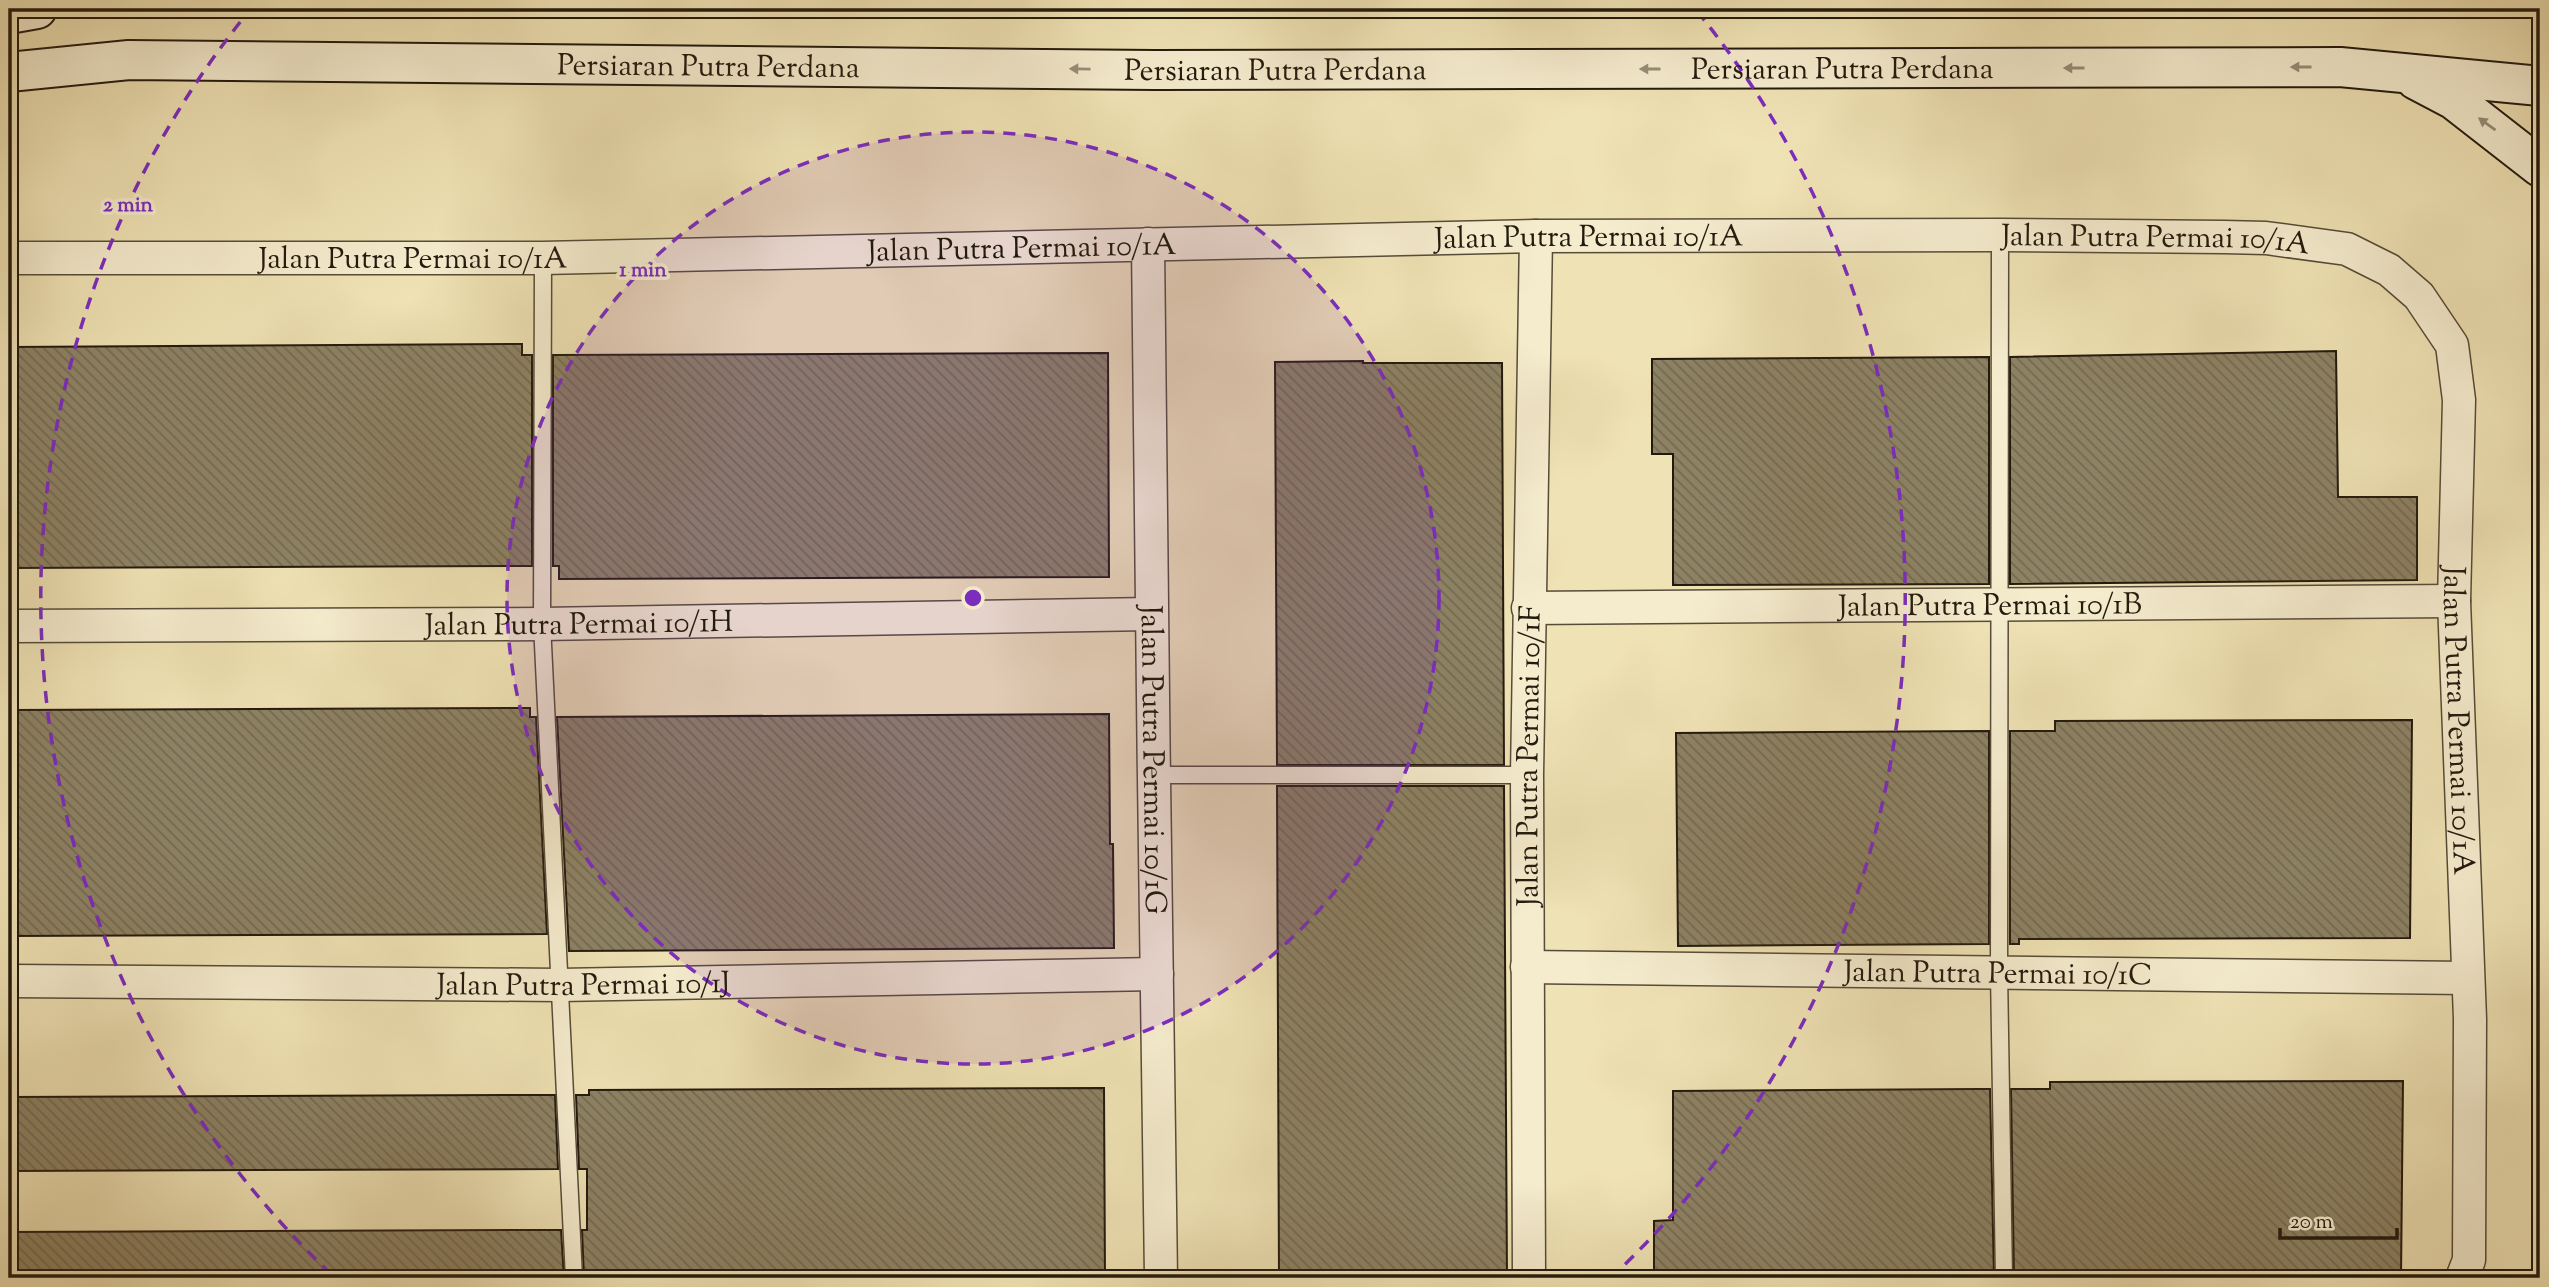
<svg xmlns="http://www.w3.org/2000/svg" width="2549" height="1287" viewBox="0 0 2549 1287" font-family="'Sorts Mill Goudy',serif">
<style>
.building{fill:url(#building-back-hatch);stroke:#231a0e;stroke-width:2}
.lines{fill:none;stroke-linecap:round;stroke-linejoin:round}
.service-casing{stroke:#564c38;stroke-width:19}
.minor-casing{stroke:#564c38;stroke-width:35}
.secondary-casing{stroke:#231a0e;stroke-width:42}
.service{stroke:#f5ecce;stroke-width:16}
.minor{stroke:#f5ecce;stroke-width:32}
.secondary{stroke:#f5ecce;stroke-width:38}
.oneway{fill:#968e78}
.ring{fill:none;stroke:#7b2cbf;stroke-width:3.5;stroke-dasharray:12 9}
.labels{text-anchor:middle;stroke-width:7;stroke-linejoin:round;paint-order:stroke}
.street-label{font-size:30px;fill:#231a0e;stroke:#f5ecce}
.centre{fill:#7b2cbf;stroke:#f5ecce;stroke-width:3.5}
.ring-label{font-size:21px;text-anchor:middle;font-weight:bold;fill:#7b2cbf;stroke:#f5ecce;stroke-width:7;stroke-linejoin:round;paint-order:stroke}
</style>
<defs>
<pattern id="building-back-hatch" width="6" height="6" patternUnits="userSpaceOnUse" patternTransform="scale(1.75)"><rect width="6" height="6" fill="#8d8264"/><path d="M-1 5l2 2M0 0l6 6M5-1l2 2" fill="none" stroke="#736a51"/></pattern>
</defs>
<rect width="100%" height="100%" fill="#efe2b4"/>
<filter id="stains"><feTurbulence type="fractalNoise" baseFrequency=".00286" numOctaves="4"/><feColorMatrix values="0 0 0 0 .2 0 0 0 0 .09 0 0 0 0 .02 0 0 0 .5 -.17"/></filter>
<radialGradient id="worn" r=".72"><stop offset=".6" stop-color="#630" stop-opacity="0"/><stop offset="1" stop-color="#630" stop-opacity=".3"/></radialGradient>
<path class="building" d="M 522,344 L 522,355 L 532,355 L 532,566 L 9,568 L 9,347 Z
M 2336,351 L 2338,497 L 2417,497 L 2417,580 L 2010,584 L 2010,357 Z
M 1108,353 L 1109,577 L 559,579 L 559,566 L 553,566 L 553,355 Z
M 1989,357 L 1989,584 L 1673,585 L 1673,454 L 1652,454 L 1652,359 Z
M 1363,361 L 1363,363 L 1502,363 L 1504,765 L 1277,765 L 1275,362 Z
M 530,708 L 530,717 L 536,717 L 547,934 L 9,936 L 9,710 Z
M 1109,714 L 1110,844 L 1113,844 L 1114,948 L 569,951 L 557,717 Z
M 2412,720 L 2410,938 L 2019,939 L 2019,944 L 2010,944 L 2010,731 L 2055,731 L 2055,721 Z
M 1989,731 L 1989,944 L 1678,946 L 1676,733 Z
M 1277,786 L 1504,786 L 1507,1278 L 1279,1278 Z
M 2403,1081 L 2401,1278 L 2014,1278 L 2011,1089 L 2050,1089 L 2050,1082 Z
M 1104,1088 L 1105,1278 L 584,1278 L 582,1230 L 587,1230 L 587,1169 L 579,1169 L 576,1095 L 589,1095 L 589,1090 Z
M 1977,1089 L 1990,1089 L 1994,1278 L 1654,1278 L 1654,1221 L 1673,1220 L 1673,1091 Z
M 505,1095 L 555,1095 L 558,1169 L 9,1171 L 9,1097 Z
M 510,1230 L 561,1230 L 564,1278 L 9,1278 L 9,1232 Z"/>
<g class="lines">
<g class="service-casing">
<path id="service" d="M 2000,235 L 1999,972 L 2004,1278
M 543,258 L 542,624 L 574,1278
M 1155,775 L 1527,775"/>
</g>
<g class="minor-casing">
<g id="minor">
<path id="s1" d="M 1148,244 C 1150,589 1157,933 1161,1278"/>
<path id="s2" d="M 9,258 L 543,258 L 1536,236 L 2000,235 L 2224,237 L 2266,238 L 2347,249 L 2389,270 L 2419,296 L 2452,345 L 2459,400 L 2454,601 L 2470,1019 L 2469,1260 L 2462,1278"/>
<path id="s3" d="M 1528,608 L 2454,601"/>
<path id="s4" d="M 9,626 L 542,624 L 1150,614"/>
<path id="s5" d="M 1527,967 L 2467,978"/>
<path id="s6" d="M 9,981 L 560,985 L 1157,974"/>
<path id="s7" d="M 1529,1278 L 1527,775 L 1536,236"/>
</g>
</g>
<g class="secondary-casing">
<g id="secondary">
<path d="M 9,14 L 37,9"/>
<path id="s8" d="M 9,72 L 129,60 L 1155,70 L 2340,67 L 2540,86"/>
<path d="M 2416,80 L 2454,100 L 2540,167"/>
</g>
</g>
<use href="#service" class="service"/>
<use href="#minor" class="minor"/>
<use href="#secondary" class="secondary"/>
</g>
<defs><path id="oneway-solid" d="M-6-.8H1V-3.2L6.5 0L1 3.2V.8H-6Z" transform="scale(1.75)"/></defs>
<g class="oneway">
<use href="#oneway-solid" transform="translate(2301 67) rotate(180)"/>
<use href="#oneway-solid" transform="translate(2074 68) rotate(180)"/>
<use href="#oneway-solid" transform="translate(1080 69) rotate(-179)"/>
<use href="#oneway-solid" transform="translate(1650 69) rotate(180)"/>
<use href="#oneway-solid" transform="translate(2487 124) rotate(-144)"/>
</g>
<circle cx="973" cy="598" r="466" fill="#7b2cbf" fill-opacity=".12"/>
<g class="ring">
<circle cx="973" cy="598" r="466"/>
<path d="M331 1274A932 932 0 0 1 249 11M1697 11A932 932 0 0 1 1615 1274"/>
</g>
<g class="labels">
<g class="street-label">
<text dy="10" stroke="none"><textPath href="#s8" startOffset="700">Persiaran Putra Perdana</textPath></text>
<text dy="10" stroke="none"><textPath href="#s8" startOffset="1834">Persiaran Putra Perdana</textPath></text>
<text dy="10" stroke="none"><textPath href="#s8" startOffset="1267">Persiaran Putra Perdana</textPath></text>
<text dy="10" stroke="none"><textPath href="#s2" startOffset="1580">Jalan Putra Permai 10/1A</textPath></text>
<text dy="10" stroke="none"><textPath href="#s2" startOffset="2147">Jalan Putra Permai 10/1A</textPath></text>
<text dy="10" stroke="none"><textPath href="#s2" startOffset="1013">Jalan Putra Permai 10/1A</textPath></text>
<text dy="10" stroke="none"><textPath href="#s2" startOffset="404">Jalan Putra Permai 10/1A</textPath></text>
<text dy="10" stroke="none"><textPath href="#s3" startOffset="462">Jalan Putra Permai 10/1B</textPath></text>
<text dy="10" stroke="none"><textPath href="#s4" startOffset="570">Jalan Putra Permai 10/1H</textPath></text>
<text dy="10" stroke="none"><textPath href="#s2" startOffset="2861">Jalan Putra Permai 10/1A</textPath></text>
<text dy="10" stroke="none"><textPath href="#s7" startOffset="522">Jalan Putra Permai 10/1F</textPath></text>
<text dy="10" stroke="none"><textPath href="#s1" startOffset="516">Jalan Putra Permai 10/1G</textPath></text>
<text dy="10" stroke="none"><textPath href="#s5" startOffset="471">Jalan Putra Permai 10/1C</textPath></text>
<text dy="10" stroke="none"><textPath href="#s6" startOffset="574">Jalan Putra Permai 10/1J</textPath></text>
</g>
</g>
<circle cx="973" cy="598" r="10" class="centre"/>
<g class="ring-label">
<text x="128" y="211">2 min</text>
<text x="643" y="276">1 min</text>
</g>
<rect width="2549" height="1287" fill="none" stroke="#efe2b4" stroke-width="35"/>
<rect x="10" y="10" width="2528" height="1266" fill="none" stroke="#231a0e" stroke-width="3.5"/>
<rect x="18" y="18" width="2514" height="1252" fill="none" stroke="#231a0e" stroke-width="2"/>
<path d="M2280 1228v10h117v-10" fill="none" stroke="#231a0e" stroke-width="3.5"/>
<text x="2290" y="1228" font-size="21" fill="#231a0e" stroke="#f5ecce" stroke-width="5" paint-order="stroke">20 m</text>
<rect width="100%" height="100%" filter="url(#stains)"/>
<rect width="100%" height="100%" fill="url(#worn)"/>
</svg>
